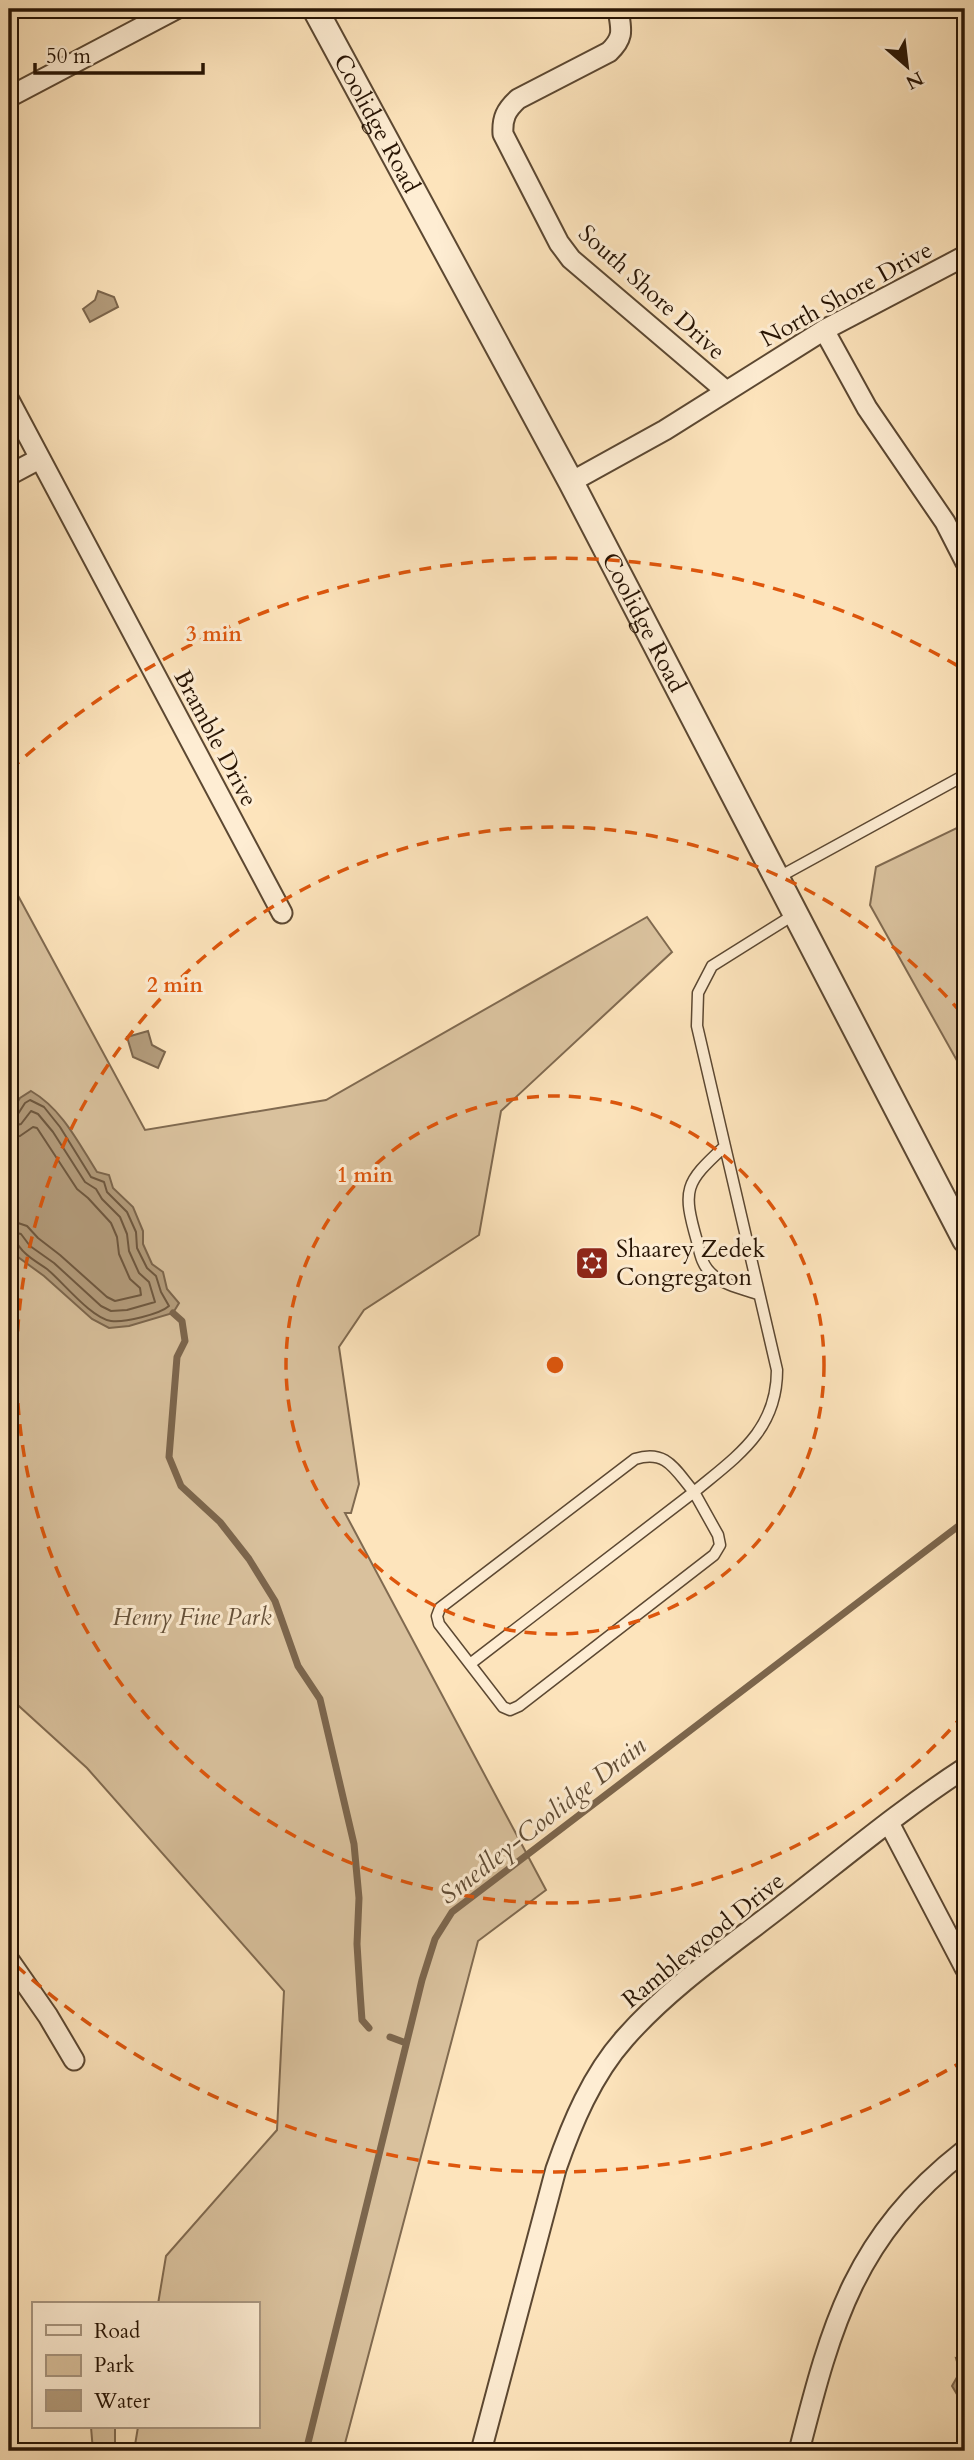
<svg xmlns="http://www.w3.org/2000/svg" width="974" height="2460" viewBox="0 0 974 2460" font-family="Cardo,serif">
<style>
.green{fill:#d9c19d;stroke:#806a50;stroke-width:2}
.water{fill:#b49d7d;stroke:#7c664d;stroke-width:2}
.lines{fill:none;stroke-linecap:round;stroke-linejoin:round}
.shore{stroke:#6e5840;stroke-width:2}
.stream{stroke:#7c664d;stroke-width:7}
.service-casing{stroke:#5c4832;stroke-width:13}
.minor-casing{stroke:#5c4832;stroke-width:23}
.tertiary-casing{stroke:#5c4832;stroke-width:28}
.service{stroke:#feedd3;stroke-width:10}
.minor{stroke:#feedd3;stroke-width:19}
.tertiary{stroke:#feedd3;stroke-width:24}
.ring{fill:none;stroke:#de560c;stroke-width:3.5;stroke-dasharray:12 9}
.labels{text-anchor:middle;stroke-width:6;stroke-linejoin:round;paint-order:stroke}
.street-label{font-size:24px;fill:#271404;stroke:#feedd3}
.poi-label{font-size:24px;fill:#271404;stroke:#feedd3;text-anchor:start}
.park-label{font-size:24px;font-style:italic;fill:#65513a;stroke:#feedd3}
.water-label{font-size:26px;font-style:italic;fill:#5f4b34;stroke:#feedd3}
.centre{fill:#de560c;stroke:#feedd3;stroke-width:3.5}
.ring-label{font-size:21px;text-anchor:middle;font-weight:bold;fill:#de560c;stroke:#feedd3;stroke-width:6;stroke-linejoin:round;paint-order:stroke}
</style>
<rect width="100%" height="100%" fill="#fde4bc"/>
<filter id="stains"><feTurbulence type="fractalNoise" baseFrequency=".00286" numOctaves="4"/><feColorMatrix values="0 0 0 0 .2 0 0 0 0 .09 0 0 0 0 .02 0 0 0 .5 -.17"/></filter>
<radialGradient id="worn" r=".72"><stop offset=".6" stop-color="#630" stop-opacity="0"/><stop offset="1" stop-color="#630" stop-opacity=".3"/></radialGradient>
<path class="green" d="M 965,824 L 965,1075 L 870,905 L 876,867 Z
M 9,879 L 145,1130 L 326,1100 L 647,917 L 672,952 L 501,1111 L 479,1235 L 364,1310 L 339,1347 L 359,1484 L 351,1513 L 345,1513 L 546,1890 L 478,1941 L 343,2451 L 134,2451 L 138,2427 L 257,2427 L 257,2304 L 158,2304 L 166,2256 L 277,2130 L 284,1991 L 87,1768 L 9,1697 Z
M 91,2427 L 115,2427 L 115,2451 L 93,2451 Z"/>
<path class="water" d="M 98,291 L 114,297 L 118,307 L 90,322 L 83,309 L 95,300 Z
M 148,1031 L 152,1045 L 165,1052 L 158,1068 L 133,1057 L 127,1037 Z
M 31,1091 C 62,1109 78,1142 97,1172 L 109,1175 L 113,1188 L 133,1207 L 143,1231 L 143,1244 L 152,1264 L 163,1272 L 167,1289 L 179,1303 L 173,1313 L 129,1326 L 109,1328 L 92,1319 L 44,1276 L 18,1257 L 9,1242 L 9,1116 L 20,1098 Z
M 956,2358 L 965,2360 L 965,2397 L 958,2396 L 952,2386 L 960,2372 Z"/>
<g class="lines">
<path class="shore" d="M 9,1118 L 16,1117 L 25,1103 L 30,1100 L 44,1107 L 60,1127 L 91,1177 L 104,1182 L 107,1192 L 127,1212 L 136,1232 L 137,1248 L 147,1268 L 156,1276 L 161,1292 L 169,1306 C 160,1314 124,1323 111,1321 C 91,1318 63,1282 47,1269 C 40,1264 31,1259 25,1253 C 18,1247 18,1241 9,1240
M 9,1127 L 21,1124 L 31,1111 L 38,1114 L 53,1132 L 85,1182 L 96,1189 L 102,1199 L 120,1217 L 127,1234 L 129,1251 L 139,1273 L 149,1282 L 155,1302 L 127,1310 L 111,1311 L 101,1306 L 54,1263 L 30,1246 L 21,1234 L 9,1231
M 9,1138 L 20,1136 L 33,1127 L 37,1128 L 77,1189 L 88,1198 L 111,1223 L 117,1237 L 119,1254 L 130,1279 L 140,1288 L 141,1295 L 115,1301 L 107,1297 L 60,1255 L 38,1238 L 27,1226 L 9,1220"/>
<path class="stream" d="M 173,1313 L 182,1321 L 185,1341 L 177,1357 L 169,1457 L 181,1486 L 220,1522 L 249,1559 L 275,1601 L 298,1666 L 320,1699 L 354,1844 L 359,1898 L 357,1944 L 360,1992 L 362,2020 L 369,2028
M 390,2037 L 406,2043
M 306,2451 L 422,1980 L 435,1939 L 452,1912 L 965,1521"/>
<g class="service-casing">
<path id="service" d="M 779,877 L 965,775
M 724,1147 C 685,1183 682,1189 697,1241 C 700,1254 702,1266 713,1275 C 724,1285 743,1289 758,1294
M 470,1664 L 694,1492 L 718,1535 L 720,1545 L 714,1555 L 519,1706 L 510,1710 L 503,1707 L 439,1624 L 437,1616 L 440,1608 L 635,1459 C 667,1449 675,1470 694,1492 C 737,1456 777,1431 777,1370 L 697,1026 L 698,993 L 712,966 L 795,914"/>
</g>
<g class="minor-casing">
<path id="minor" d="M 618,9 C 621,29 625,37 609,52 L 518,99 C 506,110 502,118 503,134 L 559,243 L 571,259 L 726,391
M 9,97 L 176,9
M 824,330 L 867,408 L 945,522 L 965,561
M 9,400 L 282,913
M 9,475 L 39,459
M 571,482 L 665,430 L 824,330 L 965,256
M 889,1823 L 965,1968
M 9,1960 L 48,2016 L 74,2060
M 481,2451 L 556,2169 C 572,2123 592,2075 625,2038 C 669,1988 726,1949 779,1908 C 840,1861 900,1810 965,1768
M 799,2451 C 832,2322 855,2236 965,2150"/>
</g>
<g class="tertiary-casing">
<g id="tertiary">
<path id="s1" d="M 315,9 L 571,482 L 965,1240"/>
</g>
</g>
<use href="#service" class="service"/>
<use href="#minor" class="minor"/>
<use href="#tertiary" class="tertiary"/>
</g>
<g class="ring">
<circle cx="555" cy="1365" r="269"/>
<path d="M964 1714A538 538 0 1 1 964 1016"/>
<path d="M965 2060A807 807 0 0 1 10 1960M10 770A807 807 0 0 1 965 670"/>
</g>
<defs>
<g id="synagogue-square" transform="scale(1.75)"><rect x="-9" y="-9" width="18" height="18" rx="4" fill="#8f2418" stroke="#feedd3"/><path d="M0-6.5L5.6 3.2H-5.6ZM0 6.5L5.6-3.2H-5.6Z" fill="#fff"/></g>
</defs>
<g fill-rule="evenodd">
<use href="#synagogue-square" x="592" y="1263"/>
</g>
<g class="labels">
<g class="street-label">
<text dy="8" stroke="none"><textPath href="#s1" startOffset="130">Coolidge Road</textPath></text>
<text transform="translate(652 292) rotate(42)" y="8">South Shore Drive</text>
<text transform="translate(846 294) rotate(-29)" y="8">North Shore Drive</text>
<text dy="8" stroke="none"><textPath href="#s1" startOffset="696">Coolidge Road</textPath></text>
<text transform="translate(216 738) rotate(62)" y="8">Bramble Drive</text>
<text transform="translate(703 1940) rotate(-39)" y="8">Ramblewood Drive</text>
</g>
<g class="poi-label">
<text x="616" y="1257">Shaarey Zedek<tspan x="616" dy="28">Congregaton</tspan></text>
</g>
<g class="park-label">
<text x="192" y="1625">Henry Fine Park</text>
</g>
<g class="water-label">
<text transform="translate(542 1820) rotate(-38)" y="9">Smedley-Coolidge Drain</text>
</g>
</g>
<circle cx="555" cy="1365" r="10" class="centre"/>
<g class="ring-label">
<text x="214" y="641">3 min</text>
<text x="175" y="992">2 min</text>
<text x="365" y="1182">1 min</text>
</g>
<rect width="974" height="2460" fill="none" stroke="#fde4bc" stroke-width="35"/>
<rect x="10" y="10" width="953" height="2439" fill="none" stroke="#271404" stroke-width="3.5"/>
<rect x="18" y="18" width="939" height="2425" fill="none" stroke="#271404" stroke-width="2"/>
<rect x="32" y="2302" width="228" height="126" fill="#feedd3" stroke="#a89680" stroke-width="2"/>
<rect x="46" y="2325" width="35" height="10" fill="#feedd3" stroke="#a89680" stroke-width="2"/>
<text x="94" y="2338" font-size="21" fill="#271404">Road</text>
<rect x="46" y="2355" width="35" height="21" fill="#d9c19d" stroke="#a89680" stroke-width="2"/>
<text x="94" y="2372" font-size="21" fill="#271404">Park</text>
<rect x="46" y="2390" width="35" height="21" fill="#b49d7d" stroke="#a89680" stroke-width="2"/>
<text x="94" y="2408" font-size="21" fill="#271404">Water</text>
<g transform="translate(907 66) rotate(152)" stroke="#feedd3" stroke-width="5" paint-order="stroke">
<path d="M0-5L12 26L0 18L-12 26Z" fill="#271404"/>
<text y="-10" font-size="19" font-weight="bold" text-anchor="middle" fill="#271404">N</text>
</g>
<path d="M35 63v10h168v-10" fill="none" stroke="#271404" stroke-width="3.5"/>
<text x="46" y="63" font-size="21" fill="#271404" stroke="#feedd3" stroke-width="5" paint-order="stroke">50 m</text>
<rect width="100%" height="100%" filter="url(#stains)"/>
<rect width="100%" height="100%" fill="url(#worn)"/>
</svg>
